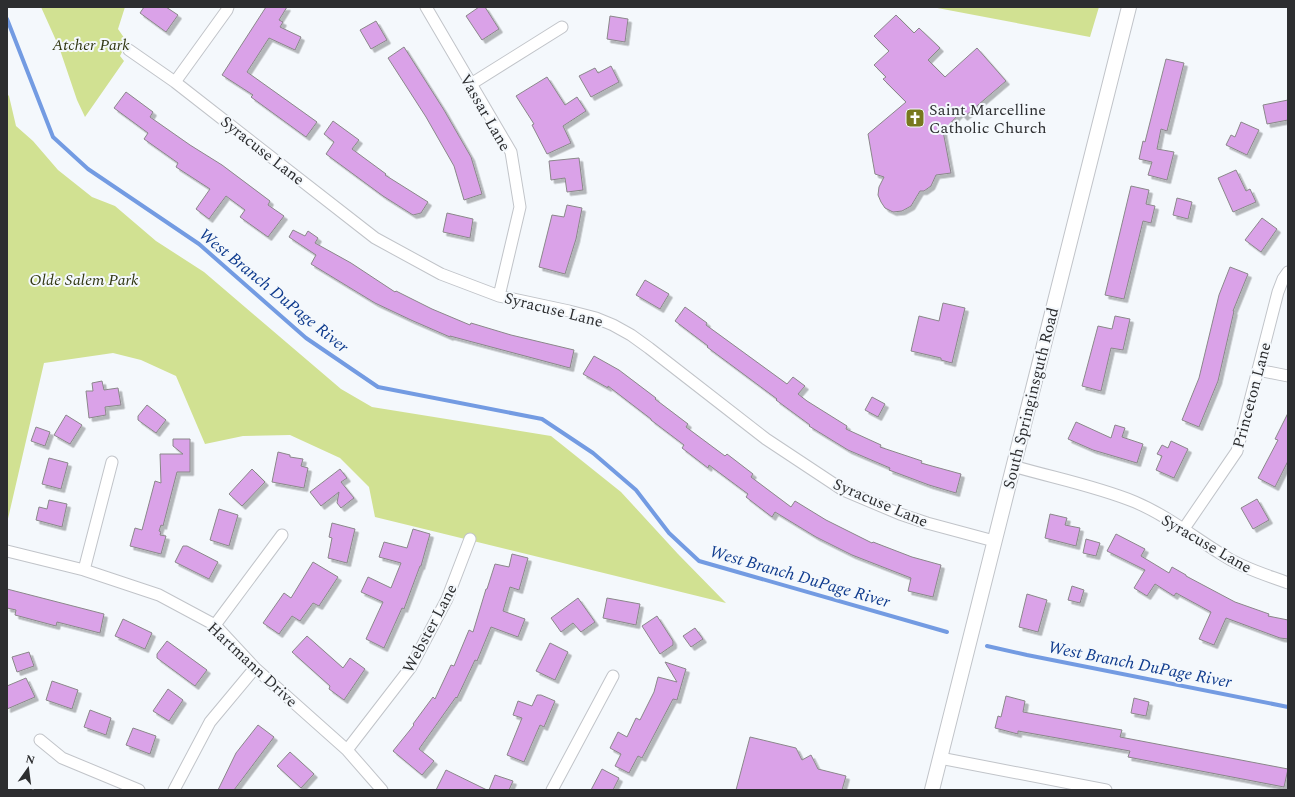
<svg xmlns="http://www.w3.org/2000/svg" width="1295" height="797" viewBox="0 0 1295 797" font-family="Spectral,serif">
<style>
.green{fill:#d1e192}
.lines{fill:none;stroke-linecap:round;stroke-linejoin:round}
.stream{stroke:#739be2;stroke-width:4}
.building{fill:#daa2e8;stroke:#8a878a;filter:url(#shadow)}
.minor-casing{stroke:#c1c4c9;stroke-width:13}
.tertiary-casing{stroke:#c1c4c9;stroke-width:16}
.minor{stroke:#fff;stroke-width:11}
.tertiary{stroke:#fff;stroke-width:14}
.labels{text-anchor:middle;stroke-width:4;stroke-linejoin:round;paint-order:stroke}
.park-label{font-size:16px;font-style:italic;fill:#313712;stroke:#f4f8fc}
.poi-label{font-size:16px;fill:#2d2e30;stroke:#f4f8fc;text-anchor:start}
.street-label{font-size:16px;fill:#2d2e30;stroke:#f4f8fc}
.water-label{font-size:17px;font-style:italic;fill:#103c8e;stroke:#f4f8fc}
</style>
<defs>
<filter id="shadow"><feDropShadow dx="3.5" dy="3.5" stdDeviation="0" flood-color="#0004"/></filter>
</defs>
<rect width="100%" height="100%" fill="#f4f8fc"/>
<path class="green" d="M 41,7 L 125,7 L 118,29 L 127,42 L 120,56 L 124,61 L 85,117 L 77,100 L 59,47 Z
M 932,7 L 1099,7 L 1090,37 Z
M 7,94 L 9,96 L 16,126 L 33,141 L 58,170 L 92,197 L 115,206 L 156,241 L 204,272 L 341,389 L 372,407 L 551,436 L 621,492 L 678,554 L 726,603 L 375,517 L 369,487 L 340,458 L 290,435 L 243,436 L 205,444 L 176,376 L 141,360 L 113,353 L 44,363 L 7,523 Z"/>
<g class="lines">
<path class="stream" d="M 7,19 L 53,137 L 88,169 L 199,244 L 306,338 L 378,387 L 542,419 L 593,453 L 636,490 L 669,533 L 699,561 L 947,632
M 987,646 L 1027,655 L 1288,707"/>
</g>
<path class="building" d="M 144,7 L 166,7 L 178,15 L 166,32 L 140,13 Z
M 266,7 L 287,7 L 279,20 L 283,22 L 280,27 L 301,37 L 295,50 L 269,38 L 247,72 L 317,122 L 306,137 L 251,97 L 253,95 L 222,75 Z
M 479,7 L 485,7 L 499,29 L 482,40 L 466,16 Z
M 896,15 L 914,33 L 919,28 L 940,48 L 928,60 L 945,77 L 977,48 L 1006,81 L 964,117 L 960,113 L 943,131 L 951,173 L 936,175 L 931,186 L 924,191 L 920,191 L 911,206 L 902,211 L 893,212 L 885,208 L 881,202 L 878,195 L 879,187 L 884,177 L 875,174 L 868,134 L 906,102 L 883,79 L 886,77 L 874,65 L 889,51 L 874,36 Z
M 610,16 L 628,19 L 625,42 L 607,39 Z
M 376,21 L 387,40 L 371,49 L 360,30 Z
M 404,47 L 444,110 L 471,157 L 482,194 L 464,200 L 454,166 L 426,117 L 388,58 Z
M 1166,59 L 1184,63 L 1167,131 L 1161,129 L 1157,149 L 1174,152 L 1167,180 L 1148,175 L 1152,162 L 1139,159 L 1143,141 L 1145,142 Z
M 611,66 L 619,82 L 591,97 L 579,76 L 595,68 L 598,73 Z
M 547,77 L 565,105 L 577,97 L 586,111 L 563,126 L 571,143 L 547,154 L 532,125 L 534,124 L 516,96 Z
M 126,92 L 153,112 L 150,117 L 190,145 L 222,165 L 270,201 L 268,205 L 284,216 L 268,237 L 240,217 L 245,210 L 226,196 L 209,219 L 196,209 L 210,189 L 176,167 L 178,163 L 144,139 L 148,133 L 114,108 Z
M 1288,100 L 1288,120 L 1267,124 L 1263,105 Z
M 333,121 L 359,140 L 352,149 L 386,174 L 385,175 L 428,202 L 421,213 L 413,215 L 383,196 L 326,154 L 334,142 L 324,134 Z
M 1241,122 L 1259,130 L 1247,155 L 1226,145 L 1231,135 L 1235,137 Z
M 579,158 L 583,190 L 567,192 L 565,178 L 551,180 L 549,161 Z
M 1236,170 L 1246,191 L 1250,189 L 1256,202 L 1233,212 L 1218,178 Z
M 1131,186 L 1149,190 L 1146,204 L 1155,206 L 1151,223 L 1143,221 L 1124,299 L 1105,295 Z
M 1177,198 L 1192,202 L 1188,219 L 1173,215 Z
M 567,205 L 582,208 L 576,239 L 565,274 L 539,267 L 552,215 L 564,217 Z
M 447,213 L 473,219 L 470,238 L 443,232 Z
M 1262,218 L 1277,229 L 1261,252 L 1245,240 Z
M 293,230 L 305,236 L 308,231 L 318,238 L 315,243 L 351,263 L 395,292 L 396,291 L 432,309 L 470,325 L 471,323 L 511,335 L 574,350 L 570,368 L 450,336 L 450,337 L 411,320 L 375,303 L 311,264 L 316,255 L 289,237 Z
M 1230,267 L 1248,274 L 1233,311 L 1234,311 L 1218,381 L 1199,427 L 1182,420 L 1199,378 L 1219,295 Z
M 645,280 L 669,294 L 660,309 L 636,295 Z
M 943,303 L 965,308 L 952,363 L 941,360 L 941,358 L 911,351 L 919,316 L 939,321 Z
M 685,307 L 707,323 L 706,325 L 787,384 L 793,377 L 805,386 L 798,394 L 807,401 L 847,426 L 846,429 L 881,445 L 880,447 L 922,461 L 921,463 L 961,474 L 956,493 L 929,485 L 889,470 L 890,468 L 848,450 L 809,426 L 810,425 L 776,400 L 777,399 L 707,347 L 708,346 L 675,321 Z
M 1115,316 L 1130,319 L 1123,350 L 1111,348 L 1101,391 L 1082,386 L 1098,326 L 1112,329 Z
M 594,356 L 619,370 L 656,398 L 655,399 L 688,424 L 686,427 L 725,456 L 727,454 L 753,474 L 751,477 L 791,507 L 795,501 L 826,520 L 872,543 L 873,542 L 912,557 L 941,565 L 933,597 L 908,591 L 911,578 L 852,555 L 816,537 L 775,512 L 772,517 L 746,497 L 748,494 L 709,465 L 708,468 L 682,448 L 684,445 L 651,420 L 651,419 L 608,386 L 608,388 L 583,374 Z
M 102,381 L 104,390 L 118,388 L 121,405 L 105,407 L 106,415 L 89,418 L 86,391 L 93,391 L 92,383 Z
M 872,397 L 885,404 L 878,417 L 865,410 Z
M 147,405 L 166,420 L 156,433 L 138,420 L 138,416 Z
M 1288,413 L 1288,461 L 1275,487 L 1258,478 L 1278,440 L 1275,439 Z
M 66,415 L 82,425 L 70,444 L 54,435 Z
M 1076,422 L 1111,438 L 1115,425 L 1125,428 L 1122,437 L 1143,444 L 1137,463 L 1093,450 L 1068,439 Z
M 36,427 L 50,432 L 45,446 L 31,441 Z
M 173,439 L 190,439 L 190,472 L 177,472 L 163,526 L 161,525 L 159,531 L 161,532 L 160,535 L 166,536 L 161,554 L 130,546 L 135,528 L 142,530 L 155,481 L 161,483 L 160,454 L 183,454 L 173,446 Z
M 1171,441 L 1188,449 L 1174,478 L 1156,470 L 1162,456 L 1157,454 L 1162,445 L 1168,448 Z
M 278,452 L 290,455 L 290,457 L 303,459 L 301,466 L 308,468 L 304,488 L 272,482 Z
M 49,458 L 68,463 L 61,489 L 42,484 Z
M 252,469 L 265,482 L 242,506 L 229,494 Z
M 340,469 L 347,478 L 341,482 L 354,498 L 341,508 L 337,503 L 339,492 L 321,506 L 310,492 Z
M 1257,499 L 1269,520 L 1253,529 L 1241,508 Z
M 49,500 L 67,504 L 62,527 L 36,520 L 39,507 L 47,509 Z
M 219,509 L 238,515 L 229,546 L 210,540 Z
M 1050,514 L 1067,518 L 1065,525 L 1080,528 L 1076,546 L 1045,538 Z
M 332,523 L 355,529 L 347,563 L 328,558 L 332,538 L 329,537 Z
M 413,529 L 430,534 L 421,566 L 420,566 L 404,609 L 402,608 L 384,648 L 366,639 L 383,602 L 361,592 L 368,577 L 391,588 L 401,563 L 379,557 L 384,542 L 407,548 Z
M 1116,534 L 1145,549 L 1141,556 L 1169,573 L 1172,567 L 1186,575 L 1186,576 L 1235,602 L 1269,614 L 1268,616 L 1288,620 L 1288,639 L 1280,638 L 1226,618 L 1214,645 L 1199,639 L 1211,612 L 1176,593 L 1174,596 L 1155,584 L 1147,596 L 1134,588 L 1145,570 L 1107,551 Z
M 1086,539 L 1100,543 L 1096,556 L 1083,553 Z
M 183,546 L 187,546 L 218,562 L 209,579 L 175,562 Z
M 512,554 L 528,558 L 519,590 L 510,587 L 503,611 L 525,619 L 518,637 L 491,627 L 477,661 L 475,660 L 457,698 L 456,697 L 419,749 L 434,761 L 422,775 L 393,751 L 414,725 L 413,724 L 433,697 L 435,699 L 451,665 L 454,666 L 469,630 L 473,632 L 486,589 L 487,589 L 495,564 L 509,567 Z
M 313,562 L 338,577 L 319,606 L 313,603 L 300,621 L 292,616 L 279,634 L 263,623 L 284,593 L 291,598 Z
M 1072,586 L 1084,590 L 1080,603 L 1068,600 Z
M 7,589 L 104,614 L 100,633 L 57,622 L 56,626 L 15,615 L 16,610 L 7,608 Z
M 1027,594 L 1047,600 L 1038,632 L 1019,627 Z
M 578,598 L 595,622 L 581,632 L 573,623 L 561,632 L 551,618 Z
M 607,598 L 640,604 L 636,625 L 603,618 Z
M 657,616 L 673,641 L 673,645 L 660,654 L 642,626 Z
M 123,619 L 152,633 L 145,649 L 115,636 Z
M 695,628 L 703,639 L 691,647 L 683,636 Z
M 307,636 L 343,668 L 350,658 L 365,669 L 344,700 L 329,689 L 330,686 L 292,652 Z
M 167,641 L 207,670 L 195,686 L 157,658 L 157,654 Z
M 550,643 L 568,652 L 555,680 L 536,671 Z
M 29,652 L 34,666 L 17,672 L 12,657 Z
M 665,662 L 686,669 L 677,700 L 673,699 L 642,758 L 638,756 L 629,773 L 615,766 L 621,754 L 610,748 L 618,732 L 627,737 L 636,718 L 640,720 L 654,692 L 658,677 L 677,682 Z
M 26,678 L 35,697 L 7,709 L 7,686 Z
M 52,681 L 78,690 L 72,709 L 46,700 Z
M 168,689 L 183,700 L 169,721 L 153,711 Z
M 537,695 L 541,695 L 555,701 L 544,727 L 540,725 L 524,762 L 507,755 L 522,718 L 513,715 L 518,701 L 532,706 Z
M 1006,696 L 1025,701 L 1023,712 L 1122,730 L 1120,737 L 1288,769 L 1284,787 L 1128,757 L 1130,751 L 1018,731 L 1018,734 L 995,728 L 998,716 L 1001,717 Z
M 1134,698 L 1149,702 L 1146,716 L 1131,713 Z
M 90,710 L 111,718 L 106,735 L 84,727 Z
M 258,725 L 274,737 L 234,790 L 218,790 L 236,753 Z
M 133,728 L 156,736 L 150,754 L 126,745 Z
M 750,737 L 796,748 L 802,760 L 811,755 L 818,769 L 846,776 L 842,790 L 736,790 Z
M 290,752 L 314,774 L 301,788 L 277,766 Z
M 602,769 L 619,778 L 613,790 L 591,790 Z
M 446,770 L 487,790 L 436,790 Z
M 495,775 L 513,781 L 509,790 L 489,790 Z"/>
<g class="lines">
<g class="minor-casing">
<path id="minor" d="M 426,7 L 511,152 L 520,207 L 499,296
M 129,50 L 175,82 L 375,238 L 441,274 L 499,296 L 569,311 L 596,318 L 613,325 L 631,335 L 649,348 L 766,439 L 843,490 L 900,514 L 927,523 L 994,541
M 175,82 L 227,10 L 228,7
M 471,84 L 562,27
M 1258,370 L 1288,376
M 1013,466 C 1054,478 1096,486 1135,502 C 1168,516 1196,539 1226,557 C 1245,569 1267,575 1288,583
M 1183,530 L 1237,451 L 1278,292 L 1283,279 L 1288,272
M 7,551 L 84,570 L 159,595 L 215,625 L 255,668 L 347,750 L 382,790
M 84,570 L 112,462
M 215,625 L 282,535
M 40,740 L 62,758 L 139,790
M 347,750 L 411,667 L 447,599 L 470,539
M 940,758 L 1106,790
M 174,790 L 210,722 L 255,668
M 552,790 L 613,676"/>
</g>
<g class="tertiary-casing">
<path id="tertiary" d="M 932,790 L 1129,7"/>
</g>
<use href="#minor" class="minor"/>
<use href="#tertiary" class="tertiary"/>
</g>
<defs>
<g id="church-square" transform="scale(1)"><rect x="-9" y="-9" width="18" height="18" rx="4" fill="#77781f" stroke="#f4f8fc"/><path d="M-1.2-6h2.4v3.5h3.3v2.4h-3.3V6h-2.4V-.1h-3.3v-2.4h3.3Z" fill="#fff"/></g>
</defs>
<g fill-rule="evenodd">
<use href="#church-square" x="915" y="118"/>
</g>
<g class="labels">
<g class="park-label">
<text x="91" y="50">Atcher Park</text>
<text x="84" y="285">Olde Salem Park</text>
</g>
<g class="poi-label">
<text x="929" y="115">Saint Marcelline<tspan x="929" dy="18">Catholic Church</tspan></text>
</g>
<g class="street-label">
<text transform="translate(486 112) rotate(60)" y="6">Vassar Lane</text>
<text transform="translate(263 150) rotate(38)" y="6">Syracuse Lane</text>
<text transform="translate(554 309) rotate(14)" y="6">Syracuse Lane</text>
<text transform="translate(1251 395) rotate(-75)" y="6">Princeton Lane</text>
<text transform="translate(1030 398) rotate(-76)" y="6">South Springinsguth Road</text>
<text transform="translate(881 502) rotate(23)" y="6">Syracuse Lane</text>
<text transform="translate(1207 543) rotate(30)" y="6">Syracuse Lane</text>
<text transform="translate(429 628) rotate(-62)" y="6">Webster Lane</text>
<text transform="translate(253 664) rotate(43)" y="6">Hartmann Drive</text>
</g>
<g class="water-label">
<text transform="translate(274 290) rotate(39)" y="6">West Branch DuPage River</text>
<text transform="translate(800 576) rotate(16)" y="6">West Branch DuPage River</text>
<text transform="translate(1140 664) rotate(11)" y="6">West Branch DuPage River</text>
</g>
</g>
<rect width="1295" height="797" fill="none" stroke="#2d2e30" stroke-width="16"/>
<g transform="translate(28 769) rotate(14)" stroke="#f4f8fc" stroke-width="3" paint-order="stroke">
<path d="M0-3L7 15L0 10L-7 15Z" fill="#2d2e30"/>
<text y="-6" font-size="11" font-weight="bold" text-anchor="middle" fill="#2d2e30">N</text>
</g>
</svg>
